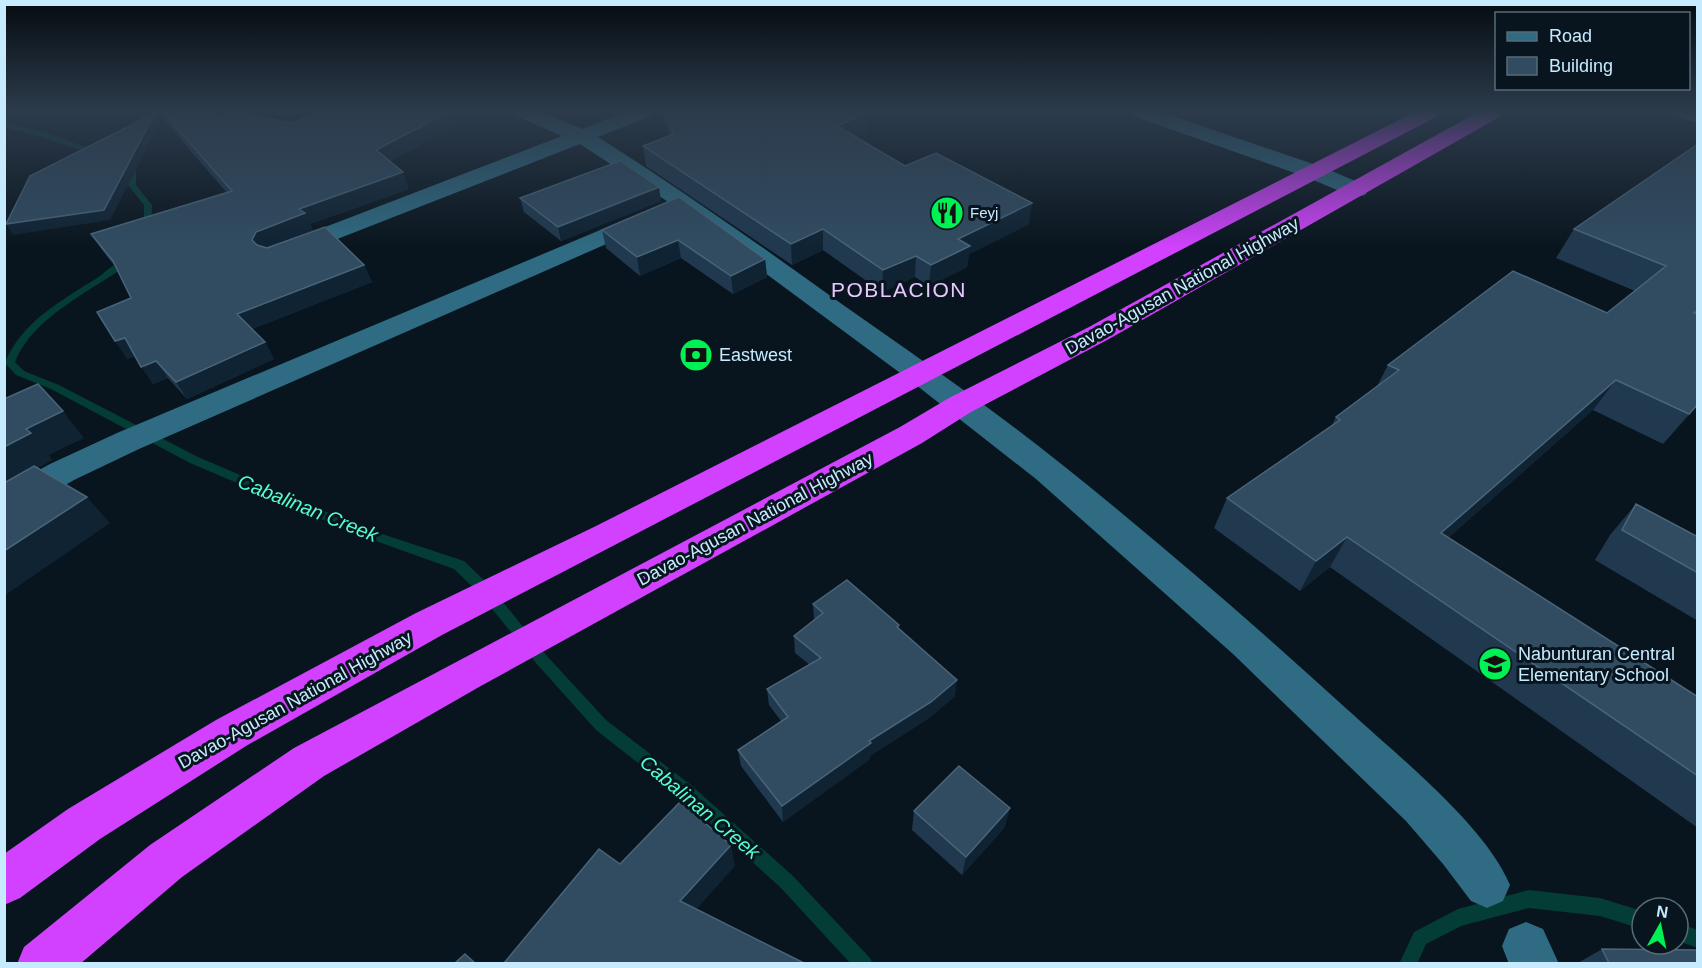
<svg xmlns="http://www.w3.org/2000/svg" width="1702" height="968" viewBox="0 0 1702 968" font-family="Helvetica,sans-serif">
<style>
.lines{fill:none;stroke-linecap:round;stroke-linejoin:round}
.stream{fill:#043c36;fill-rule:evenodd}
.minor{fill:#2f6b82;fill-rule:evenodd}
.highway{fill:#d241ff;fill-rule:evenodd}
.wall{fill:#20394e}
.shaded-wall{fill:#0f2333}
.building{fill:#314c61;stroke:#49657a;stroke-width:1.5}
.labels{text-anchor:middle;stroke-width:6;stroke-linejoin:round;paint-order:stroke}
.far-poi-label{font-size:15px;fill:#c6ebff;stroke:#09151e;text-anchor:start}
.street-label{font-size:18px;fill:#c6ebff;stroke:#09151e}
.poi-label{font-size:18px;fill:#c6ebff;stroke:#09151e;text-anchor:start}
.water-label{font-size:20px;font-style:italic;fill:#54ffcd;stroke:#09151e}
.quarter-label{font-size:21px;letter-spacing:1.5px;fill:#e9c8ff;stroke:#09151e}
</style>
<rect width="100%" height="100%" fill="#09151e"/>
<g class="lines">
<path class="stream" d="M 4,123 L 44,132 L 105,154 L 98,156 L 38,136 L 4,127 Z
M 122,162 L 128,162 L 136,172 L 136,185 L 152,205 L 151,233 L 145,233 L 144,231 L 144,205 L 128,185 L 128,172 L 121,164 Z
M 128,257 L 131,258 L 131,262 C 94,290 33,316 15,362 L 24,371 L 59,385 L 198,457 L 367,529 L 464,561 L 490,586 L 546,655 L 606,720 L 691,785 L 793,876 L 870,958 L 873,964 L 851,964 L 781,888 L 679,795 L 596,730 L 536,663 L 480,594 L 454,569 L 359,535 L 190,463 L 51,389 L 16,375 L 5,363 C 21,322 61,301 97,278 C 107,271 117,261 128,257 Z
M 1529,890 L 1600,898 L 1642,911 L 1642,929 L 1600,916 L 1529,908 L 1461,926 L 1426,944 L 1417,964 L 1399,964 L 1414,932 L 1458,909 Z
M 1678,923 L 1698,930 L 1698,948 L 1678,941 Z"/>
<path class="minor" d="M 513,112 L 542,112 L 582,129 L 625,112 L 654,112 L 651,116 L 598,137 C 680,189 760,245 839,302 C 913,354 989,406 1060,463 C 1159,542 1256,626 1349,711 C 1398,756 1485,825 1510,885 L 1503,901 L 1487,908 L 1471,901 L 1443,864 L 1406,821 L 1233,654 L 1036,479 L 911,381 L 676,207 L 580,144 L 299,254 L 290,257 L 281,254 L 277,249 L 281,244 L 562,136 L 516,116 Z
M 1130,112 L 1161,112 L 1322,167 L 1365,185 L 1369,190 L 1365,195 L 1357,197 L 1349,195 L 1306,177 L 1133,116 Z
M 1671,112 L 1698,112 L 1698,123 L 1674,116 Z
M 643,212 L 652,214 L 655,219 L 652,224 L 139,449 L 74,480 L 16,514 L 4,517 L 4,489 L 50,464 L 117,433 Z
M 1526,922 L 1543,929 L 1559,964 L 1509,964 L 1502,946 L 1509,929 Z"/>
<path class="highway" d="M 1415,112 L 1441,112 L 1438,116 L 442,635 L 246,746 L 100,839 L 20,898 L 4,905 L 4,854 L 68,809 L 216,720 L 416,613 L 596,526 Z
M 1478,112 L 1504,112 L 1501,116 L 1109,339 L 971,412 L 922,443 L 479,687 L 324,776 L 182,877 L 80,964 L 17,964 L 24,947 L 150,845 L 294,748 L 900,427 L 949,398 L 1089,327 Z"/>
</g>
<path class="wall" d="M 160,112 L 199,112 L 223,116 L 291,123 L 321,112 L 484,112 L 390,161 L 409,189 L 310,224 L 313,230 L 266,248 L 364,265 L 372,282 L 252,329 L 265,342 L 274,359 L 187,399 L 168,378 L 153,384 L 135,356 L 127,359 L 131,298 L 117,269 L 102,250 L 91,234 L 227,193 L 165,121 Z
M 587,112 L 621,112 L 600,119 Z
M 661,112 L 869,112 L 869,131 L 856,137 L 905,166 L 1029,224 L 969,254 L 967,267 L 929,286 L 915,277 L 882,292 L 823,250 L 792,265 L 646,166 L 643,146 L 670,136 Z
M 1698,144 L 1698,405 L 1663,444 L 1593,410 L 1448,538 L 1698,697 L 1698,828 L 1330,567 L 1300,591 L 1214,528 L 1227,498 L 1332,425 L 1336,417 L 1377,386 L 1388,365 L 1607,313 L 1635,291 L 1556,258 L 1574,229 Z
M 679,197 L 765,259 L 767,277 L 733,294 L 681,258 L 640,276 L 606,248 L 602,230 Z
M 520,198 L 661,201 L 561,241 L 524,212 Z
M 1636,504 L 1698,537 L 1698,621 L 1595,560 L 1610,535 Z
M 813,604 L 899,625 L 899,629 L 955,696 L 929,718 L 870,756 L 870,759 L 783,822 L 741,766 L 738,750 L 781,721 L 769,705 L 767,689 L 810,665 L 795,653 L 794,636 L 814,620 Z
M 914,811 L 1005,827 L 962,875 L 912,830 Z
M 1602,949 L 1698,963 L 1578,963 Z"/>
<path class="shaded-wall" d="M 449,112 L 484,112 L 382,166 L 376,150 Z
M 599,112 L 621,112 L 600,119 Z
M 869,112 L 869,131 L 838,145 L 837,126 Z
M 155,113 L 160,123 L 110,220 L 13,235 L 6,224 Z
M 403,172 L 409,189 L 310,224 L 313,230 L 264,249 L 260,256 L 252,240 L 256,232 L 299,209 Z
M 659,187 L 661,201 L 561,241 L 558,227 Z
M 1032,203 L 1029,224 L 969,254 L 967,267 L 929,286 L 931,265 L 958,239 Z
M 823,229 L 823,250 L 792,265 L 791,244 Z
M 678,240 L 681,258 L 640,276 L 637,257 Z
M 916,256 L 915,277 L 882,292 L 883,270 Z
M 765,259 L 767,277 L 733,294 L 731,276 Z
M 364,265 L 372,282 L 247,331 L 237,314 Z
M 125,338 L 137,355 L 127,359 L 115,341 Z
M 265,342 L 274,359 L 187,399 L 176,382 Z
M 156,361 L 168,378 L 153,384 L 141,367 Z
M 1616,380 L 1593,410 L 1420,563 L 1441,533 Z
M 1698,404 L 1698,405 L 1663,444 Z
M 63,411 L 84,438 L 49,455 L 53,460 L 4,486 L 4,447 L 26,429 Z
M 87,497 L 110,523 L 4,596 L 4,551 Z
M 1347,537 L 1330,567 L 1300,591 L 1316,561 Z
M 957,680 L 955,696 L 929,718 L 870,756 L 870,759 L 783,822 L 782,806 L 869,741 Z
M 1010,808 L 1005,827 L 962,875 L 966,857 Z
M 731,845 L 735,866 L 687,920 L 680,901 Z"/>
<path class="building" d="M 163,112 L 199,112 L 223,116 L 230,112 L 235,112 L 291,123 L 321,112 L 449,112 L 376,150 L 403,172 L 299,209 L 305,213 L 256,232 L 252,240 L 257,245 L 267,248 L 325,227 L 364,265 L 237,314 L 265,342 L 176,382 L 156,361 L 141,367 L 125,338 L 115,341 L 97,312 L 131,298 L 113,261 L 91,234 L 232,191 Z
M 666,112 L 868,112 L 837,126 L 905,166 L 936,153 L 1032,203 L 958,239 L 970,246 L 931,265 L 916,256 L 883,270 L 823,229 L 791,244 L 643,146 L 674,134 Z
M 155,113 L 104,210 L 6,224 L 30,176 Z
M 1698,144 L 1698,310 L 1694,313 L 1698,314 L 1698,404 L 1689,414 L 1616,380 L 1441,533 L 1698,697 L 1698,776 L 1347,537 L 1316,561 L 1227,498 L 1340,420 L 1336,417 L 1399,370 L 1388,365 L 1513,271 L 1607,313 L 1666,266 L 1574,229 Z
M 620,161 L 659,187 L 558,227 L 520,198 Z
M 679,197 L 765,259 L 731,276 L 678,240 L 637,257 L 602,230 Z
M 38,384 L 63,411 L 26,429 L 31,433 L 4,447 L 4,399 Z
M 34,466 L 87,497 L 4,551 L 4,483 Z
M 1636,504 L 1698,537 L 1698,573 L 1622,530 Z
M 847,580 L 899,625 L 897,627 L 957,680 L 931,702 L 869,741 L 871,743 L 782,806 L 738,750 L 788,717 L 767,689 L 821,658 L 794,636 L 823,613 L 813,604 Z
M 959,766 L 1010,808 L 966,857 L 914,811 Z
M 680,802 L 731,845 L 680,901 L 804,963 L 504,963 L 599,849 L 620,864 Z
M 1602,949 L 1698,950 L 1698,963 L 1609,963 Z
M 465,954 L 475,963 L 455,963 Z"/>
<linearGradient id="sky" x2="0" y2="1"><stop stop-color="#050c10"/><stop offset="0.45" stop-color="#2c3b4c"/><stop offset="1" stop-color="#2c3b4c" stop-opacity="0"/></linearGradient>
<rect width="1702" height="248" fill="url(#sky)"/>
<defs>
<g id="restaurant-disc" transform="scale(1.725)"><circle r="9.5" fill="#00f153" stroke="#09151e"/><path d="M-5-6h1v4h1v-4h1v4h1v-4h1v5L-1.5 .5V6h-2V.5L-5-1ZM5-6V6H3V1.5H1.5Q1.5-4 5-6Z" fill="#111"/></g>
<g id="bank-disc" transform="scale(1.725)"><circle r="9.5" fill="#00f153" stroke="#09151e"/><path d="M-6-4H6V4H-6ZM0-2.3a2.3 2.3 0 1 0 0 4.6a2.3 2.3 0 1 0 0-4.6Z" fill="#111"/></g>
<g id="school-disc" transform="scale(1.725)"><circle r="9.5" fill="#00f153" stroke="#09151e"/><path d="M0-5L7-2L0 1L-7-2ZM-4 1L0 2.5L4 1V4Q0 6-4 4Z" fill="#111"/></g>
</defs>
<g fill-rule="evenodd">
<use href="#restaurant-disc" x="947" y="213"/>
<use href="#bank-disc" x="696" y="355"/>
<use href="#school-disc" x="1495" y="664"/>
</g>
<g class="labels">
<g class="far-poi-label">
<text x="970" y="218">Feyj</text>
</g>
<g class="street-label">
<text transform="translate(1182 286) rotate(-29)" y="6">Davao-Agusan National Highway</text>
<text transform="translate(755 519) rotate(-28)" y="6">Davao-Agusan National Highway</text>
<text transform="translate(295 700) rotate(-29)" y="6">Davao-Agusan National Highway</text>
</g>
<g class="poi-label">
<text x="719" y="361">Eastwest</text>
<text x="1518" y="660">Nabunturan Central<tspan x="1518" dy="21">Elementary School</tspan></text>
</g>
<g class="water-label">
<text transform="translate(308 508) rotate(22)" y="7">Cabalinan Creek</text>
<text transform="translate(700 807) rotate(40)" y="7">Cabalinan Creek</text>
</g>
<g class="quarter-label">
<text x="899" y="297">POBLACION</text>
</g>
</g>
<rect width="1702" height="968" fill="none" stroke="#c6ebff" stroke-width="12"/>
<rect x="1495" y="12" width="195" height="78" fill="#09151e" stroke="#556b78" stroke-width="1.5"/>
<rect x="1507" y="32" width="30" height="9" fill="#2f6b82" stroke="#556b78" stroke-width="1.5"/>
<text x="1549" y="42" font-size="18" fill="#c6ebff">Road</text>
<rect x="1507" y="57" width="30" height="18" fill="#314c61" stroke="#556b78" stroke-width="1.5"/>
<text x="1549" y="72" font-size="18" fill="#c6ebff">Building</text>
<g transform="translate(1660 926) rotate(9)"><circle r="28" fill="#09151e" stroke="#556b78" stroke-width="1.5"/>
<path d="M0-4.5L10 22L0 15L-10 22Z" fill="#00f153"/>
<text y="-9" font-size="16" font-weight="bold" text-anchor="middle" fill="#c6ebff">N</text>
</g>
</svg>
